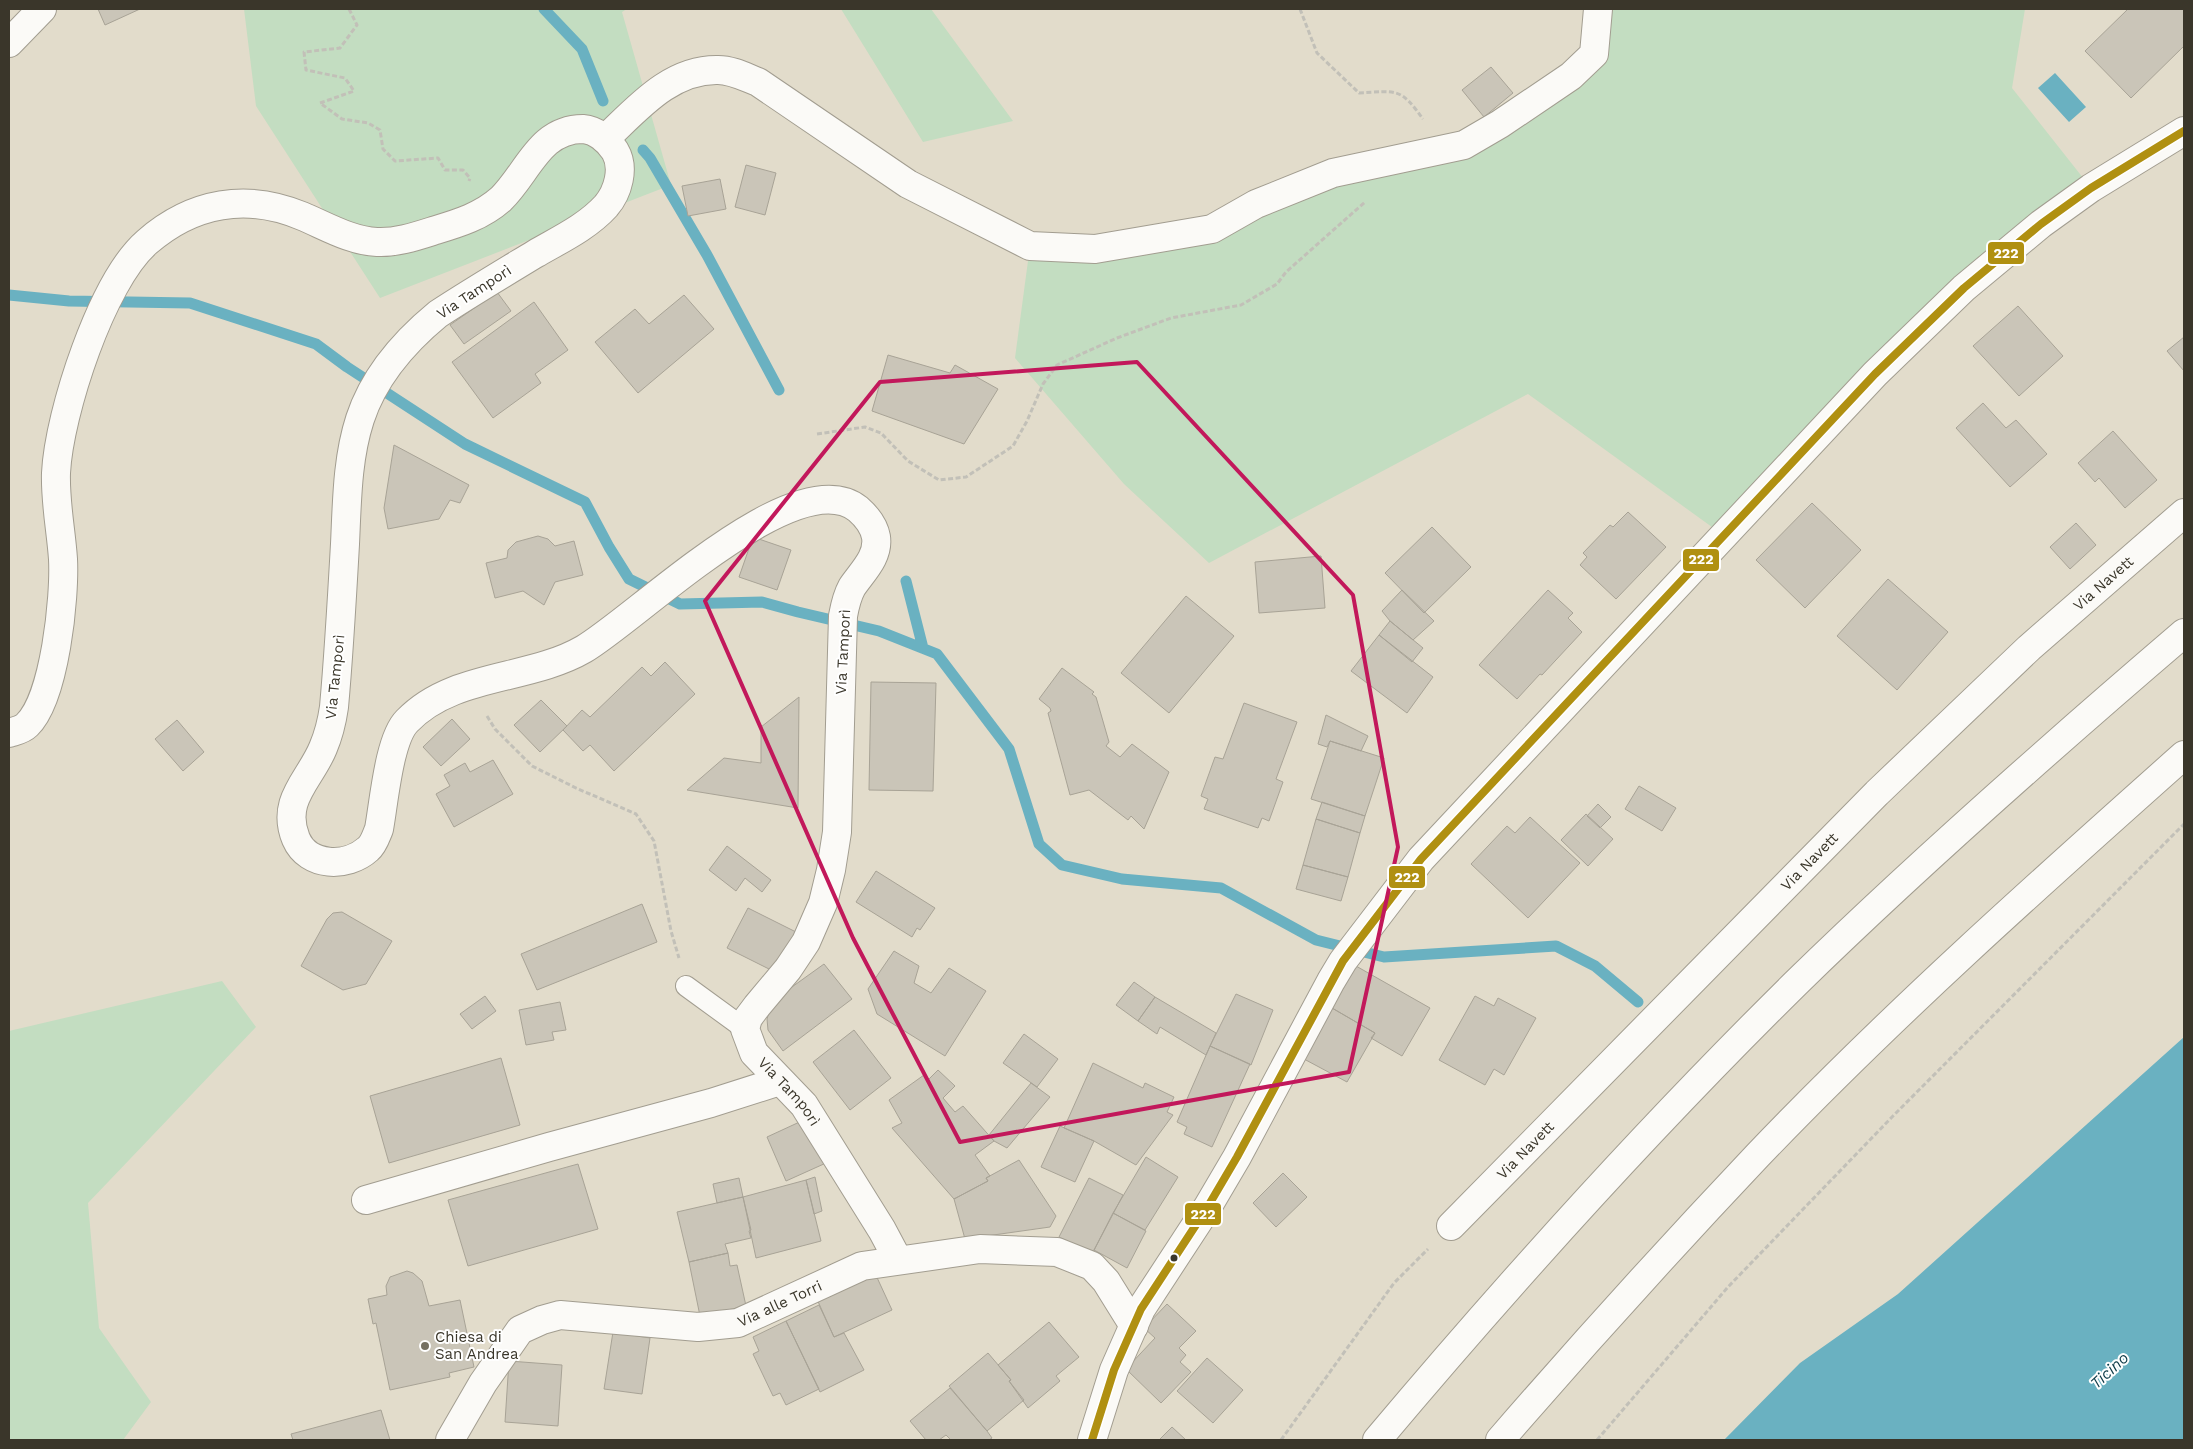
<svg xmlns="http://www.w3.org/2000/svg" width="2193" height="1449" viewBox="0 0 2193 1449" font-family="'Work Sans',sans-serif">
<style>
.green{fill:#c3ddc1}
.water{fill:#6ab1c1}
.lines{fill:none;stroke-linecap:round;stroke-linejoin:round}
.stream{stroke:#6ab1c1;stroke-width:11}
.building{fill:#cac5b8;stroke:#a8a396}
.service-casing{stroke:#a29d90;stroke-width:22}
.minor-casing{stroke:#a29d90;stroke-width:30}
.tertiary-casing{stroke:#a29d90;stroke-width:30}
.motorway-casing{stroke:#a29d90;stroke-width:30}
.path{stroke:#c2c0b8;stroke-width:3;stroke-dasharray:5 2.5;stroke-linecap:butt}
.service{stroke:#fbfaf7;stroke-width:20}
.minor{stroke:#fbfaf7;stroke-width:28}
.tertiary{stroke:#fbfaf7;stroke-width:28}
.motorway{stroke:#fbfaf7;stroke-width:28}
.bus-1-casing{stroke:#fff;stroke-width:11}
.bus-1{stroke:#b09011;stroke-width:8}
.marked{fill:none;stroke:#c2185b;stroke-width:4;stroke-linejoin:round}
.bus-dot{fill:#3a362a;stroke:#fff;stroke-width:2}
.poi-dot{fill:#757062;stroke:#fff;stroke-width:2}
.labels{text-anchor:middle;stroke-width:4;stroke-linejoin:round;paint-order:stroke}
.street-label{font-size:15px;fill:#3a362a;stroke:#fff}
.poi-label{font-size:15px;fill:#3a362a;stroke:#fff;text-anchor:start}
.water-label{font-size:16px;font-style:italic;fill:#0c3a47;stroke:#fff}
.line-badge{stroke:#fff;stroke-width:2}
.badge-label{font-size:14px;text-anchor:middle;font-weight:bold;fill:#fff}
</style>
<rect width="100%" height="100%" fill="#e2dccb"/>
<path class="green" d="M 244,9 L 627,9 L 622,12 L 671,185 L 380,298 L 256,106 Z
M 841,9 L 931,9 L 1013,121 L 923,142 Z
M 1598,9 L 2025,9 L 2012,88 L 2091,188 L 2041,224 L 1723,535 L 1528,394 L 1209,563 L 1124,484 L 1015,358 L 1030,246 L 1095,249 L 1431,153 L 1571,76 Z
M 222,981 L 256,1027 L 88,1203 L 99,1328 L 151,1402 L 123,1440 L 9,1440 L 9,1031 Z"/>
<path class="water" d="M 2055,73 L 2086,107 L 2069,122 L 2038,88 Z
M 2184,1037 L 2184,1440 L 1724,1440 L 1800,1363 L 1898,1294 Z"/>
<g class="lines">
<path class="stream" d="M 544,9 L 582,49 L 603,101
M 643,150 L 650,158 L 707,255 L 779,390
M 9,295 L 69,301 L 190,303 L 316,344 L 347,367 L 465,444 L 585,502 L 609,547 L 629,579 L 680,604 L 762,602 L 798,612 L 879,631 L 937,654 L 1009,749 L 1039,844 L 1062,865 L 1122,879 L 1221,888 L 1316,940 L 1384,957 L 1556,946 L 1595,966 L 1638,1002
M 906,581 L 923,648"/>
</g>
<path class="building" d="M 98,9 L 140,9 L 105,25 Z
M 2128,9 L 2182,9 L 2184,11 L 2184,46 L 2131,98 L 2085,51 Z
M 1491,67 L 1513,93 L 1484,117 L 1462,90 Z
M 746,165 L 776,173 L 765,215 L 735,207 Z
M 720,179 L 726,209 L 688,216 L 682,186 Z
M 497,292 L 511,311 L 464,344 L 450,325 Z
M 684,295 L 714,329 L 638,393 L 595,342 L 635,309 L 649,324 Z
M 534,302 L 568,350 L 535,374 L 541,383 L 493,418 L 452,362 Z
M 2018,306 L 2063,356 L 2019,396 L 1973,346 Z
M 2184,337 L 2184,371 L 2167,351 Z
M 888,355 L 950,373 L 955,365 L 998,389 L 964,444 L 872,411 Z
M 1983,403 L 2006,428 L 2016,420 L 2047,454 L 2010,487 L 1956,428 Z
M 2113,431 L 2157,480 L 2125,508 L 2099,478 L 2095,482 L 2078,463 Z
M 394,445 L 469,485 L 460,503 L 450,500 L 439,519 L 388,529 L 384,508 Z
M 1812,503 L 1861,550 L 1805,608 L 1756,560 Z
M 1628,512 L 1666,547 L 1616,599 L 1580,565 L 1587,557 L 1583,553 L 1610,525 L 1613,527 Z
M 2076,523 L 2096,545 L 2070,569 L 2050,547 Z
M 1432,527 L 1471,567 L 1424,613 L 1385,573 Z
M 538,536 L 548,539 L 555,546 L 574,541 L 583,575 L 555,582 L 544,605 L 523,591 L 495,598 L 486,563 L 507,558 L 508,550 L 516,542 Z
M 753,537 L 791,550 L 777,590 L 739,577 Z
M 1321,556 L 1325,608 L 1259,613 L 1255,562 Z
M 1888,579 L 1948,632 L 1897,690 L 1837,636 Z
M 1402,590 L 1434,621 L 1413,640 L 1390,621 L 1382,611 Z
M 1548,590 L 1573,613 L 1568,618 L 1582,632 L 1542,675 L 1540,674 L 1517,699 L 1479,665 Z
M 1186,596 L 1234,636 L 1169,713 L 1121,673 Z
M 1390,621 L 1423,648 L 1412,662 L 1379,635 Z
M 1379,635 L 1433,677 L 1407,713 L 1351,671 Z
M 665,662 L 695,694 L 614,771 L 590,745 L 583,751 L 563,730 L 582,710 L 590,717 L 642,667 L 651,676 Z
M 1062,668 L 1094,692 L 1092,694 L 1096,697 L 1109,742 L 1106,746 L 1120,757 L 1132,744 L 1169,772 L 1144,829 L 1131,816 L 1128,820 L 1089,790 L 1070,795 L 1048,713 L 1051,711 L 1050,708 L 1039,699 Z
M 871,682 L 936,683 L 933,791 L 869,790 Z
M 799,697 L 798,808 L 687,790 L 724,758 L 761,763 L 761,727 Z
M 541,700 L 567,726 L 540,752 L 514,725 Z
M 1244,703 L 1297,722 L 1276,779 L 1283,782 L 1269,821 L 1262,818 L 1258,828 L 1204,809 L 1208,799 L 1201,796 L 1215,757 L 1223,759 Z
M 1326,715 L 1368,736 L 1361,751 L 1330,741 L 1327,747 L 1318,744 Z
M 452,719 L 470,739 L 441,766 L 423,747 Z
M 177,720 L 204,752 L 183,771 L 155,739 Z
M 1330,741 L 1384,758 L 1365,816 L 1311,799 Z
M 493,760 L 513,794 L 454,827 L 436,794 L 450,786 L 444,775 L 465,763 L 470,772 Z
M 1639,786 L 1676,808 L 1662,831 L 1625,809 Z
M 1322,802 L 1365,816 L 1360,833 L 1316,819 Z
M 1598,804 L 1611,817 L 1600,828 L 1587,816 Z
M 1586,814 L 1613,839 L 1588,866 L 1561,840 Z
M 1530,817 L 1580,863 L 1528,918 L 1471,864 L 1507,826 L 1515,833 Z
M 1316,819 L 1360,833 L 1348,877 L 1303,865 Z
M 727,846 L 771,880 L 762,892 L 745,878 L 736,891 L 709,870 Z
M 1303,865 L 1348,877 L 1341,901 L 1296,889 Z
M 876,871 L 935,908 L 920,930 L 917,928 L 912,937 L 856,902 Z
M 642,904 L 657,942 L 537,990 L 521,954 Z
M 748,908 L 798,933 L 777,973 L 727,948 Z
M 342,912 L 392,941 L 366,984 L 343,990 L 301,966 L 327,919 L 333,913 Z
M 894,951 L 919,966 L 914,983 L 931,993 L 949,968 L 986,991 L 945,1056 L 877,1014 L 868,989 Z
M 824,964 L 852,999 L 783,1051 L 768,1030 L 767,1019 L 770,1009 L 778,997 Z
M 1356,966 L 1430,1008 L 1402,1056 L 1371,1038 L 1375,1033 L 1332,1008 Z
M 1134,982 L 1155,997 L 1138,1021 L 1116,1005 Z
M 1236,994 L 1273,1010 L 1251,1065 L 1210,1046 Z
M 485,996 L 496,1011 L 472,1029 L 460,1014 Z
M 1475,996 L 1494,1006 L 1498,998 L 1536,1018 L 1504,1075 L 1494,1069 L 1485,1085 L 1439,1060 Z
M 1155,997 L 1216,1033 L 1206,1055 L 1160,1027 L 1157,1034 L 1138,1021 Z
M 560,1002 L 566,1030 L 552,1032 L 554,1040 L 526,1045 L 519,1010 Z
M 1332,1008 L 1375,1033 L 1347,1082 L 1304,1059 Z
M 854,1030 L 891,1078 L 850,1110 L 813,1062 Z
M 1024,1034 L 1058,1059 L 1037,1087 L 1003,1063 Z
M 1210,1046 L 1250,1064 L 1212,1147 L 1184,1134 L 1187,1127 L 1177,1122 Z
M 501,1058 L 520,1125 L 389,1163 L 370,1096 Z
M 1093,1063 L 1143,1088 L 1145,1083 L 1174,1097 L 1167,1112 L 1173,1115 L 1136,1165 L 1094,1141 L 1064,1128 Z
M 938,1070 L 955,1086 L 943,1098 L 955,1112 L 963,1106 L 994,1141 L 975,1155 L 990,1176 L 986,1178 L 988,1181 L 954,1199 L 892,1128 L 902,1123 L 889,1100 L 924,1075 L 928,1080 Z
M 1031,1083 L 1050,1097 L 1007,1148 L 994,1141 L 989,1135 Z
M 806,1119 L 826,1163 L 786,1181 L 767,1137 Z
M 1060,1126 L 1094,1141 L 1075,1182 L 1041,1167 Z
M 1146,1157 L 1178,1177 L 1145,1230 L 1113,1213 Z
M 1019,1160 L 1056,1216 L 1050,1227 L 965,1239 L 954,1199 L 988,1181 L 986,1178 Z
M 578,1164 L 598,1229 L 468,1266 L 448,1200 Z
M 1283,1173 L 1307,1197 L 1276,1227 L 1253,1203 Z
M 815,1177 L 822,1211 L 814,1214 L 806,1180 Z
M 739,1178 L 743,1197 L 717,1203 L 713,1184 Z
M 1089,1178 L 1123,1195 L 1092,1254 L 1059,1237 Z
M 806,1180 L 821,1241 L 756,1258 L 743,1197 Z
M 743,1197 L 751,1230 L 749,1231 L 751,1238 L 725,1244 L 728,1253 L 689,1262 L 677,1212 Z
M 1113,1213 L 1146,1231 L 1127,1268 L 1094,1250 Z
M 728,1253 L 730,1266 L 737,1265 L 746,1306 L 700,1316 L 689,1262 Z
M 407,1271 L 413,1273 L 422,1281 L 429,1306 L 460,1300 L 474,1367 L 449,1373 L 450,1377 L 390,1390 L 376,1323 L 373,1324 L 368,1299 L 387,1295 L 386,1286 L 390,1277 Z
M 874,1271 L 892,1310 L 834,1337 L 816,1297 Z
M 1167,1304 L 1196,1331 L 1179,1348 L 1186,1355 L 1180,1362 L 1191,1372 L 1161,1403 L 1126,1369 L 1155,1338 L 1144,1328 Z
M 819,1305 L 834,1337 L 844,1333 L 864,1370 L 820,1392 L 786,1321 Z
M 786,1321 L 819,1389 L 786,1405 L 780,1393 L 773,1396 L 753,1354 L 759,1351 L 753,1337 Z
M 1049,1322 L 1079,1357 L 1056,1376 L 1060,1381 L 1028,1408 L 1009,1381 L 1011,1380 L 998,1365 Z
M 613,1332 L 650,1338 L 642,1394 L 604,1389 Z
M 988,1353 L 1011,1380 L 1009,1381 L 1024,1400 L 987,1431 L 949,1386 Z
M 1207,1358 L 1243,1390 L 1213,1423 L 1177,1391 Z
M 509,1361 L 562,1365 L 558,1426 L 505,1422 Z
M 950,1388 L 987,1431 L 992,1438 L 989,1440 L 951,1440 L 946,1435 L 939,1440 L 926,1440 L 910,1421 Z
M 381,1410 L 390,1440 L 293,1440 L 291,1434 Z
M 1172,1427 L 1186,1440 L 1159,1440 Z"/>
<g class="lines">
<g class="service-casing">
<path id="service" d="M 686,986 L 745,1029"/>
</g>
<g class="minor-casing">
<g id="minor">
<path d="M 9,43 L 42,9"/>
<path d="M 605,139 C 637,109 670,69 718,70 C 732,70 745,77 758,82 L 908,184 L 1030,246 L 1095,249 L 1212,229 L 1256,204 L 1333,173 L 1464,145 L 1500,124 L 1571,76 L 1594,54 L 1598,9"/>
<path id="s1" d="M 9,733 C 15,731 22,730 27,725 C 55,698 65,597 63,559 C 61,530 55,502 56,473 C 59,413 102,281 147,242 C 193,202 247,193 302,216 C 326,226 351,241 377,242 C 397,243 417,236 436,230 C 459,223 482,216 501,199 C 528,173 539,129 583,129 C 596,130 608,140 615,151 C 625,168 618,192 606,206 C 587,227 559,240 535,254 C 502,274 470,293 438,314 C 404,342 374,376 360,419 C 347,459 347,502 345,544 C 342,598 339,652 334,707 C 332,721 329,734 323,748 C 310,780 280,800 296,839 C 308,867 347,868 368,849 C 374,844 376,836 379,829 C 384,802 389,739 407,721 C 453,673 529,681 584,649 C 637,618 796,460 858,509 C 866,516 874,526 876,537 C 879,557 862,572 852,587 C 847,596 845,605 843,616 L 837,832 L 831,870 L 823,903 L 806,942 L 788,969 L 757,1006 L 748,1018 L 745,1029 L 754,1053 L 804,1105 L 882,1230 L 898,1260"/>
<path d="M 366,1200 L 549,1147 L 711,1103 L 780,1081"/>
<path id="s2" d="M 1451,1226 L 1877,793 L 2029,648 L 2184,513"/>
<path id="s3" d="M 450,1440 L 483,1383 L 520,1330 L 542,1320 L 560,1315 L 698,1327 L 738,1323 L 862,1266 L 980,1249 L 1057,1252 L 1092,1266 L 1106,1281 L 1134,1326"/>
</g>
</g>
<g class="tertiary-casing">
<path id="tertiary" d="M 1092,1440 L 1114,1370 L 1141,1309 L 1207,1208 L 1237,1157 L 1331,981 L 1343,961 L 1421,859 L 1875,374 L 1964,288 L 2041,224 L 2091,188 L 2184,131"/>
</g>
<g class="motorway-casing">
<path id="motorway" d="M 1377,1440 C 1510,1282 1649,1128 1796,983 C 1921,861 2052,746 2184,633
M 1500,1440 C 1584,1343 1670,1248 1758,1155 C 1893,1014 2039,884 2184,755"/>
</g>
<path class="path" d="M 349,9 L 357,25 L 340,48 L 304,52 L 306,70 L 345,78 L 354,91 L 320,103 L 342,119 L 368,123 L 380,130 L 383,149 L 395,161 L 438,158 L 445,170 L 463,170 L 470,178 L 469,181
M 1300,9 L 1317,53 L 1359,93 C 1397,91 1400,87 1423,119
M 817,434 L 865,427 L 881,433 L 908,461 L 939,480 L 966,477 L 1013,446 L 1027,421 L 1043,384 L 1057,365 L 1117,338 L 1171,318 L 1241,305 L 1277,284 L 1286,272 L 1365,202
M 487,716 L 495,729 L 532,766 L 576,788 L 636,814 L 654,841 L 671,931 L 679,958
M 1281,1440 L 1394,1283 L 1428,1249
M 1597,1440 L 1728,1287 L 1892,1117 L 2184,824"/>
<use href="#service" class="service"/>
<use href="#minor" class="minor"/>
<use href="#tertiary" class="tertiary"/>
<use href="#motorway" class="motorway"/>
<g class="bus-1-casing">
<path id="bus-1" d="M 1092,1440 L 1114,1370 L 1141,1309 L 1207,1208 L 1237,1157 L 1343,961 L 1421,859 L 1875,374 L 1964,288 L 2041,224 L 2091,188 L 2184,131"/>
</g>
<use href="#bus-1" class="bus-1"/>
</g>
<path class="marked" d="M 1137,362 L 1353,595 L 1398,847 L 1349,1072 L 960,1142 L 853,938 L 705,601 L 880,382 Z"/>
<circle class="bus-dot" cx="1174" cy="1258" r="4.5"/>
<circle class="poi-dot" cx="425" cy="1346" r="5"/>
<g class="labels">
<g class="street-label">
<text transform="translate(474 292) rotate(-33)" y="5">Via Tamporì</text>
<text dy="5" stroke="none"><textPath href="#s2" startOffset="916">Via Navett</textPath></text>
<text transform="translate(843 652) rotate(-87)" y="5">Via Tamporì</text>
<text transform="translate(335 677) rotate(-84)" y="5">Via Tamporì</text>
<text dy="5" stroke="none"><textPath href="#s2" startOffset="511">Via Navett</textPath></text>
<text dy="5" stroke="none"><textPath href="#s1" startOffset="3258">Via Tamporì</textPath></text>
<text dy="5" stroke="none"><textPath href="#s2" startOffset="106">Via Navett</textPath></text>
<text dy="5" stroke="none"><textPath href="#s3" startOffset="398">Via alle Torri</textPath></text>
</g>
<g class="poi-label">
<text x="435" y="1342">Chiesa di<tspan x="435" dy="17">San Andrea</tspan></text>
</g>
<g class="water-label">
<text transform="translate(2109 1370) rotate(-43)" y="6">Ticino</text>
</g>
</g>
<g class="line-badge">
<rect x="1987" y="241" width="38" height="24" rx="5" fill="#b09011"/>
<rect x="1682" y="548" width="38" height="24" rx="5" fill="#b09011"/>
<rect x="1388" y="865" width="38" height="24" rx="5" fill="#b09011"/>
<rect x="1184" y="1202" width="38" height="24" rx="5" fill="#b09011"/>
</g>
<g class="badge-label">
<text x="2006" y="258">222</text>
<text x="1701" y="564">222</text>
<text x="1407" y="882">222</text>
<text x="1203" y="1219">222</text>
</g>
<rect width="2193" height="1449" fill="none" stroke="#3a362a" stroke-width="20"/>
</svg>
